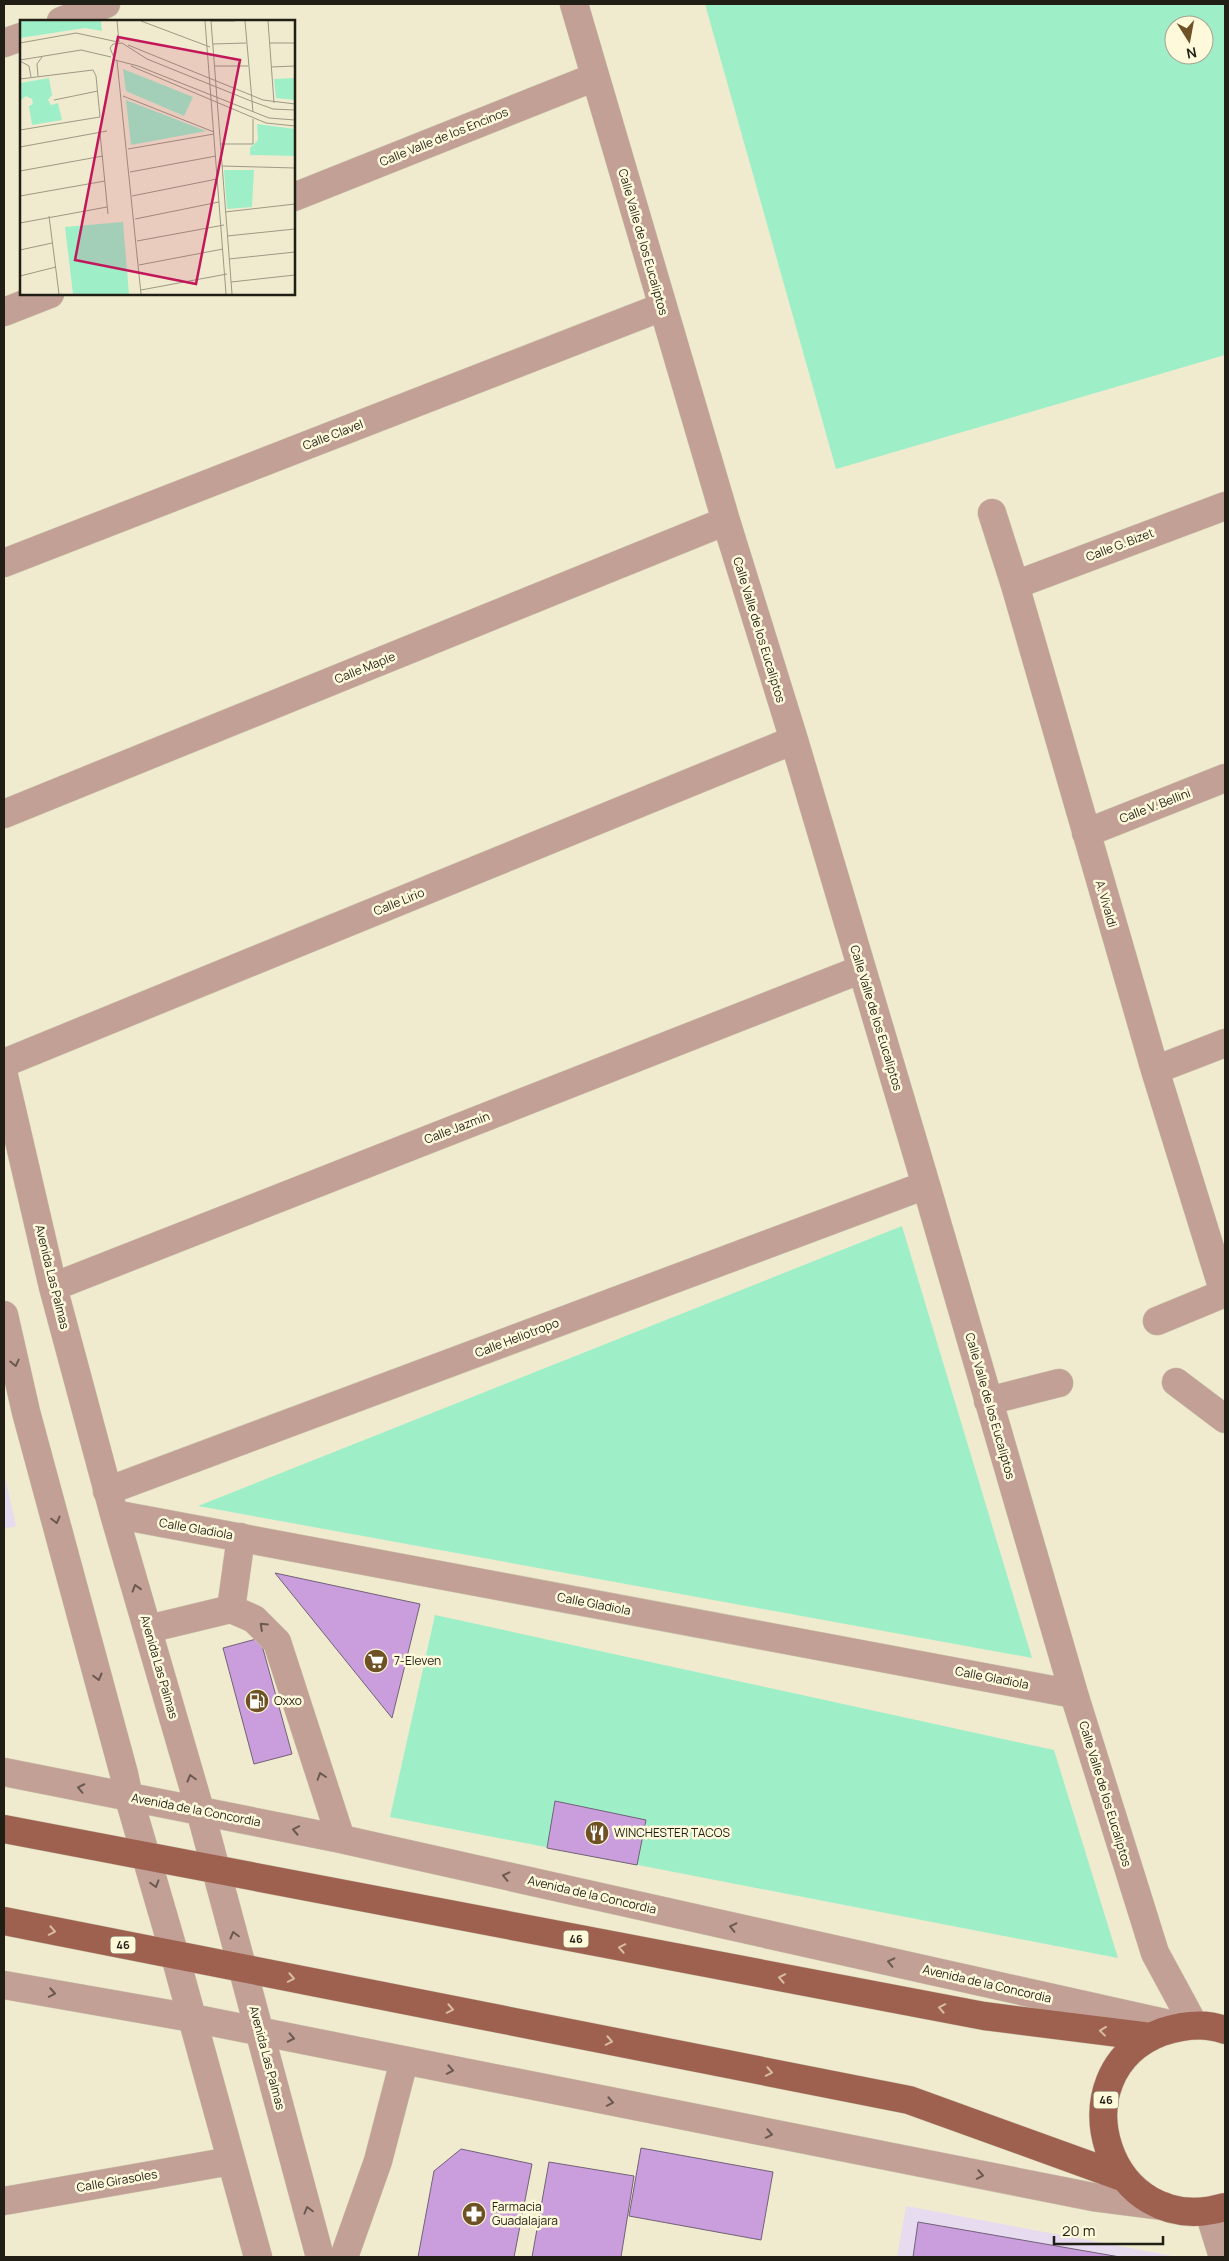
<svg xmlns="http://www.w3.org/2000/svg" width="1229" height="2261" viewBox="0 0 1229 2261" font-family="Manrope,sans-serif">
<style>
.education{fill:#e7dbef}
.green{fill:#9eefc8;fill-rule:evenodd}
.building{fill:#ca9edc;stroke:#716177}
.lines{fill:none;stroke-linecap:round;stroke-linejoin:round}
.minor-casing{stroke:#cbc6ad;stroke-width:29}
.major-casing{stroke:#cbc6ad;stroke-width:29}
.minor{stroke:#c3a096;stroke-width:28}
.major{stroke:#9e6150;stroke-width:28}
.oneway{stroke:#6a594f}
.oneway2{stroke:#d8bca3}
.labels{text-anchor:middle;stroke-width:5;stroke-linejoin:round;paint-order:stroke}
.shield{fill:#fef9db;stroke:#636050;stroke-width:1}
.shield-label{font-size:11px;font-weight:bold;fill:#211f15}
.street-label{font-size:12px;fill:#211f15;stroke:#fef9db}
.poi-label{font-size:12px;fill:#211f15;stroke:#fef9db;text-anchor:start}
.inset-road{fill:none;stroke:#9d9984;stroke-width:1}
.view{fill:#c2185b;fill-opacity:0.15;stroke:#c2185b;stroke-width:2.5}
.inset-edge{fill:none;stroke:#211f15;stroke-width:2.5}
</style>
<rect width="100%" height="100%" fill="#f0ebce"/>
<path class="education" d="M 4,1472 L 16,1526 L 4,1529 Z
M 906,2206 L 1178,2257 L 897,2257 Z"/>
<path class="green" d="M 705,4 L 1225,4 L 1225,355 L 836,469 ZM 1174,25 L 1204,25 L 1204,55 L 1174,55 Z
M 902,1226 L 1032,1658 L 198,1506 Z
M 435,1615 L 1054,1750 L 1118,1958 L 390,1817 Z"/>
<path class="building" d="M 275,1573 L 420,1604 L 392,1718 Z
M 260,1638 L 292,1754 L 254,1764 L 223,1648 Z
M 555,1801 L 646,1820 L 637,1865 L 547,1848 Z
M 641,2148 L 773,2172 L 761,2240 L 629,2216 Z
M 461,2149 L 532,2164 L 514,2257 L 418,2257 L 434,2171 Z
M 549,2162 L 634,2176 L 621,2257 L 532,2257 Z
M 918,2222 L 1120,2257 L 913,2257 Z"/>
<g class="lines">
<g class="minor-casing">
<path id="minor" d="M 574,4 L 726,521 L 794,740 L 926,1185 L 1074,1694 L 1155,1953 L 1194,2025
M 61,21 L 106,4
M 4,43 L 21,37
M 294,197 L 595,77
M 4,312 L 50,294
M 992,513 L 1015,585 L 1155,1070 L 1224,1293
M 4,563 L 662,307
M 1015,585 L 1225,506
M 4,814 L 726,521
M 1086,833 L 1225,778
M 4,1063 L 794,740
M 1155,1070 L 1225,1043
M 4,1076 L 53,1287 L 114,1514 L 200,1810 L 320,2257
M 53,1287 L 862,969
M 4,1315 L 26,1412 L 124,1774 L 129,1798 L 175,1956 L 258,2257
M 1157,1321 L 1225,1293
M 1176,1382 L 1225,1419
M 988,1401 L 1059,1383
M 107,1491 L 926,1185
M 114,1514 L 1074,1694
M 231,1609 L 241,1537
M 148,1629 L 231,1609 L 254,1619 L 277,1642 L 341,1839
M 4,1772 L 341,1839 L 1178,2026
M 4,1985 L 192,2018 L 1093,2197 L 1163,2206
M 4,2201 L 231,2161
M 1209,2212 L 1223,2257
M 344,2257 L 378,2161 L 404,2061"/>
</g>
<g class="major-casing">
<path id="major" d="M 4,1829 L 984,2016 L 1151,2037
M 4,1921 L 909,2100 L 1122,2177
M 1225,2030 C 1204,2022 1183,2025 1162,2032 C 1054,2073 1107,2242 1225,2207"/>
</g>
<use href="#minor" class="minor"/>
<use href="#major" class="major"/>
</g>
<defs><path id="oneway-chevron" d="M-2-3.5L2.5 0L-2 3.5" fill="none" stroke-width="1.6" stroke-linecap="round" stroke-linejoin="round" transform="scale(1.25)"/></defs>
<g class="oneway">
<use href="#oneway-chevron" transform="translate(15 1363) rotate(77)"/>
<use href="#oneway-chevron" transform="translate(56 1520) rotate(75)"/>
<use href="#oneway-chevron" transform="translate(136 1588) rotate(-107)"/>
<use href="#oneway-chevron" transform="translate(263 1626) rotate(-137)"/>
<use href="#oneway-chevron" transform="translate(98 1677) rotate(75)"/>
<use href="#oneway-chevron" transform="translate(321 1776) rotate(-108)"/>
<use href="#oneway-chevron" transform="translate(191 1778) rotate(-106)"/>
<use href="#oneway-chevron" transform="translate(81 1788) rotate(-168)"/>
<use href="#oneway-chevron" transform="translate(296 1830) rotate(-169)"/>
<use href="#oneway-chevron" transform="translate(506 1876) rotate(-167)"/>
<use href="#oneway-chevron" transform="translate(155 1884) rotate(74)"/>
<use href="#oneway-chevron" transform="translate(733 1927) rotate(-167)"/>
<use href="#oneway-chevron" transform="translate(234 1935) rotate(-105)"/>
<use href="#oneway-chevron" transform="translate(891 1962) rotate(-167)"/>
<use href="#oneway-chevron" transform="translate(52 1993) rotate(10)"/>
<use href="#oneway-chevron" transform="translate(291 2038) rotate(12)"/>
<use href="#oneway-chevron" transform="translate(450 2070) rotate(11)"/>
<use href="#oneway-chevron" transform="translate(610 2102) rotate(11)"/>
<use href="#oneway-chevron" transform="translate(769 2134) rotate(11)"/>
<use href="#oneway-chevron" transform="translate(980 2175) rotate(11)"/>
<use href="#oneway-chevron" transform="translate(308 2210) rotate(-105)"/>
</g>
<g class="oneway2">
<use href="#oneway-chevron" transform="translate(52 1931) rotate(11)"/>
<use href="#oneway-chevron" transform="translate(622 1948) rotate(-169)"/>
<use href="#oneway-chevron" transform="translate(291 1978) rotate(11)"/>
<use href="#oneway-chevron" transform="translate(782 1978) rotate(-169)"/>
<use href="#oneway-chevron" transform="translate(942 2008) rotate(-169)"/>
<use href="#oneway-chevron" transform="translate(450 2009) rotate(11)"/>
<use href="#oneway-chevron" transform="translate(1103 2031) rotate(-173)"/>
<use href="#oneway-chevron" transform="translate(609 2041) rotate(11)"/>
<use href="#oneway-chevron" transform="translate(769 2072) rotate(11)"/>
</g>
<defs>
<g id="supermarket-disc" transform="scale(1.25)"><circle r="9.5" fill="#6e5124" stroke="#fef9db"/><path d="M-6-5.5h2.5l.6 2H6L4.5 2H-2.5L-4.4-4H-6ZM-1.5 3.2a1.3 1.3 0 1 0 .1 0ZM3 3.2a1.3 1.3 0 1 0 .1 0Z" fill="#fff"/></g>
<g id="fuel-disc" transform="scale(1.25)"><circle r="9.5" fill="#6e5124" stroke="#fef9db"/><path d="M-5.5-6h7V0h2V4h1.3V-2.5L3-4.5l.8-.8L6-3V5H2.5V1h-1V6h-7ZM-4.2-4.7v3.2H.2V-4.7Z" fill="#fff"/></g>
<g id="restaurant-disc" transform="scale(1.25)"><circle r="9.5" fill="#6e5124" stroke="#fef9db"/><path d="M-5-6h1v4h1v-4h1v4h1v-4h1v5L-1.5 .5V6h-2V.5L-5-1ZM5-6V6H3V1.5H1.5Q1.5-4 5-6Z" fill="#fff"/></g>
<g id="pharmacy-disc" transform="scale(1.25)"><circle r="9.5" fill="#6e5124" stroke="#fef9db"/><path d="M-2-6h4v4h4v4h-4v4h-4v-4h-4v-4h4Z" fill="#fff"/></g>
</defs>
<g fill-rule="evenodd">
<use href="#supermarket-disc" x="376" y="1661"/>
<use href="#fuel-disc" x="257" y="1701"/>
<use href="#restaurant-disc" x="597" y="1833"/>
<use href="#pharmacy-disc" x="474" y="2214"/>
</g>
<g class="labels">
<g class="shield">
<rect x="563.5" y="1930.5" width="25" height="17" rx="4"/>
<rect x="110.5" y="1936.5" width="25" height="17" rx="4"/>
<rect x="1093.5" y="2091.5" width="25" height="17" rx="4"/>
</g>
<g class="shield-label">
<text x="576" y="1943">46</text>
<text x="123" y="1949">46</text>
<text x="1106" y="2104">46</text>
</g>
<g class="street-label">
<text transform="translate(444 137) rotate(-22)" y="4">Calle Valle de los Encinos</text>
<text transform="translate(643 242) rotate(74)" y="4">Calle Valle de los Eucaliptos</text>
<text transform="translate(333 435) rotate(-21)" y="4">Calle Clavel</text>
<text transform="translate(1120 545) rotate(-21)" y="4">Calle G. Bizet</text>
<text transform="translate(759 630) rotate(73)" y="4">Calle Valle de los Eucaliptos</text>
<text transform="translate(365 668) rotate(-22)" y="4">Calle Maple</text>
<text transform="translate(1155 806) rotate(-21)" y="4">Calle V. Bellini</text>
<text transform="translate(399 902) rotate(-22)" y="4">Calle Lirio</text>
<text transform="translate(1106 904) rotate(74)" y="4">A. Vivaldi</text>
<text transform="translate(876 1018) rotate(73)" y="4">Calle Valle de los Eucaliptos</text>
<text transform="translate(457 1128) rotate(-21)" y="4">Calle Jazmín</text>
<text transform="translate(52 1277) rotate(76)" y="4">Avenida Las Palmas</text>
<text transform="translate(517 1338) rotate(-21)" y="4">Calle Heliotropo</text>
<text transform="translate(990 1406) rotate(74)" y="4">Calle Valle de los Eucaliptos</text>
<text transform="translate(196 1529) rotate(10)" y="4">Calle Gladiola</text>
<text transform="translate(594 1604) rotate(11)" y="4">Calle Gladiola</text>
<text transform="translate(159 1667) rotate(74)" y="4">Avenida Las Palmas</text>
<text transform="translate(992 1678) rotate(11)" y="4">Calle Gladiola</text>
<text transform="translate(1105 1794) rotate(73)" y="4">Calle Valle de los Eucaliptos</text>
<text transform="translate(196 1810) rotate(11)" y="4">Avenida de la Concordia</text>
<text transform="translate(592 1895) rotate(13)" y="4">Avenida de la Concordia</text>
<text transform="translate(987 1984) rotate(13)" y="4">Avenida de la Concordia</text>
<text transform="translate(267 2058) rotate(75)" y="4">Avenida Las Palmas</text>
<text transform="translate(117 2181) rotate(-10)" y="4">Calle Girasoles</text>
</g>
<g class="poi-label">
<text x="394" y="1665">7-Eleven</text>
<text x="274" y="1705">Oxxo</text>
<text x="614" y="1837">WINCHESTER TACOS</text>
<text x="492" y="2211">Farmacia<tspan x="492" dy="14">Guadalajara</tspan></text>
</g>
</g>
<g transform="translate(20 20)">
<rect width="275" height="275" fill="#f0ebce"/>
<path d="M 0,1 L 81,1 L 82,11 L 65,8 L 0,18 ZM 103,49 L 173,77 L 164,96 L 106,71 ZM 29,58 L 32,75 L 28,80 L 31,85 L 38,83 L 42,100 L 12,105 L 9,86 L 13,84 L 12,79 L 6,76 L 1,80 L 0,63 ZM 275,58 L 275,80 L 256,78 L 254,59 ZM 106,80 L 186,111 L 111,125 ZM 237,104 L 275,109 L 275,136 L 230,135 L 230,128 L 238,120 ZM 204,150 L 234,150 L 232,187 L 207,189 ZM 103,202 L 109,274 L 53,274 L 45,207 Z" fill="#9eefc8"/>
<path class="inset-road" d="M 97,1 L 99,22M 121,1 L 190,27M 185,1 L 206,274M 191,1 L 212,274M 191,1 L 215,1M 225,1 L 233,92M 248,1 L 254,83M 0,23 L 56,13 L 98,22M 250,23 L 275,23M 193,24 L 226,23M 108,25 L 243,80 L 275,84M 0,40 L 61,30 L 91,37M 0,41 L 9,46 L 11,57M 97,41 L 121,274M 111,46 L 246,103 L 275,106M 195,46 L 228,46M 251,47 L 275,46M 18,56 L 17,44 L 22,37M 0,59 L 73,50 L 76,56 L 80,97M 103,76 L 194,112M 34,80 L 78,71M 275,90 L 253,89 L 231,81 L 127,39 L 102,23 L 93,24 L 90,28 L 95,40 L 118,46 L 249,98 L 275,100M 0,110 L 80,97M 80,113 L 88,194M 201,124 L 233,124 L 233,99M 0,127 L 87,111M 108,129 L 194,114M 202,146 L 275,148M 0,151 L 83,136M 110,152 L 196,136M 0,176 L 85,161M 112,176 L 197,159M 205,192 L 275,184M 29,196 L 39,274M 115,199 L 199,182M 0,203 L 87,187M 207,216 L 275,209M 117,221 L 204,205M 0,230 L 32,223M 209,239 L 275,232M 119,245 L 203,229M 0,256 L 36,247M 211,262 L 275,255M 121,270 L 207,254"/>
<path class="view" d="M 98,17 L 220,40 L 176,264 L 55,240 Z"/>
<rect width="275" height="275" class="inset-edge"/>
</g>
<rect width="1229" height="2261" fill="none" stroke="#211f15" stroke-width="10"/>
<g transform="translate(1189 40) rotate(169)"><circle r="24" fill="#fef9db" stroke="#a6a28c"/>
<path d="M0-4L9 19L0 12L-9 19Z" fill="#6e5124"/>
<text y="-8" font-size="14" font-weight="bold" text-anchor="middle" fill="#211f15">N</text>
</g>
<path d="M1054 2236v8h109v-8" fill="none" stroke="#211f15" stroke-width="2.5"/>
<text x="1062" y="2236" font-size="15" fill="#211f15" stroke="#fef9db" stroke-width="4" paint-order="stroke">20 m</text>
</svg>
